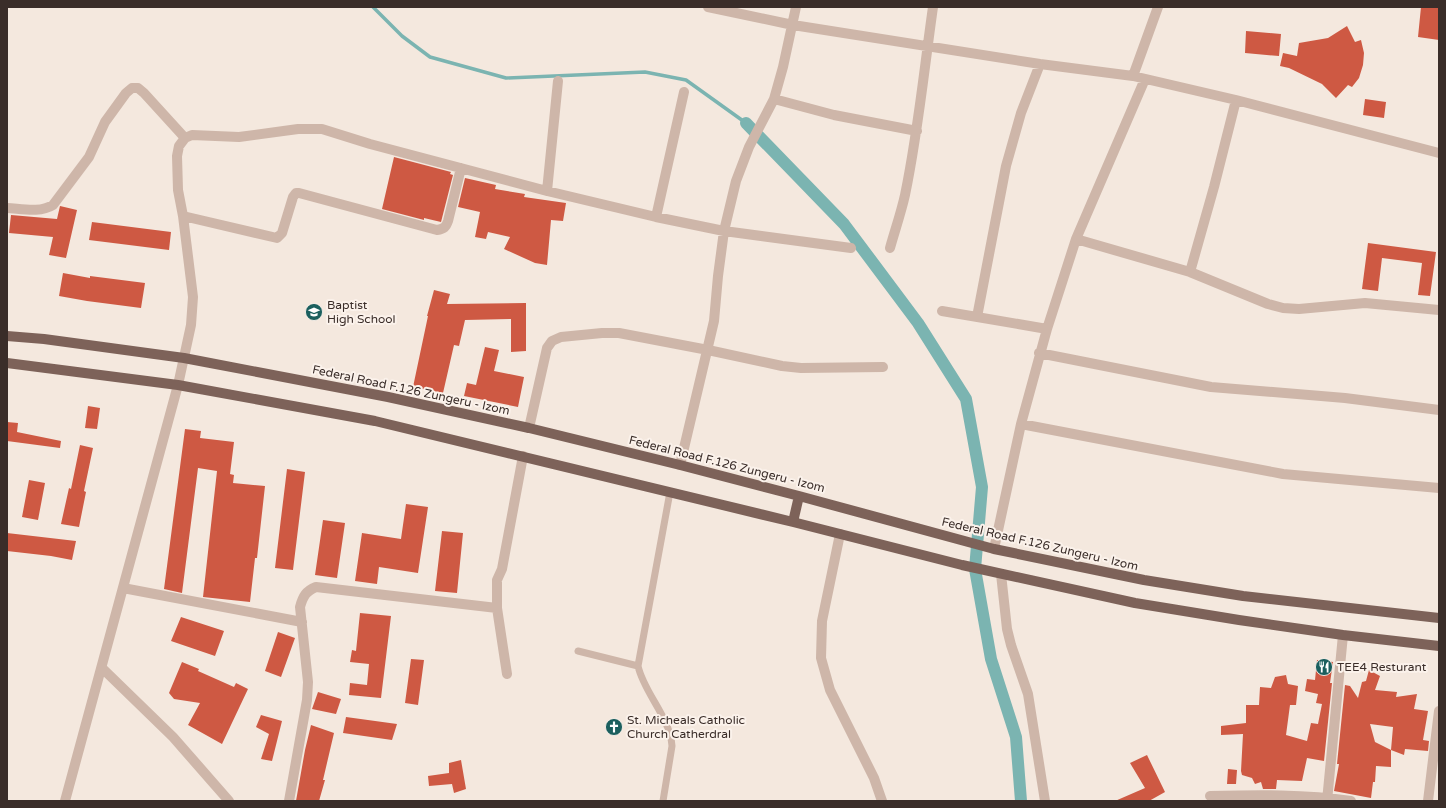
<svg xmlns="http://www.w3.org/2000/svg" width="1446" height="808" viewBox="0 0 1446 808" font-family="'Varela Round',sans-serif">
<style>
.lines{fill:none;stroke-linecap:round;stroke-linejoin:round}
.stream{stroke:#7bb4b1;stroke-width:3.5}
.canal{stroke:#7bb4b1;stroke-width:12}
.building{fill:#ce5943;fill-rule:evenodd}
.lane{stroke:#ceb6a9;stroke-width:7}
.street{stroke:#ceb6a9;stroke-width:10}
.primary{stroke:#7d6259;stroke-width:10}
.labels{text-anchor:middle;stroke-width:4;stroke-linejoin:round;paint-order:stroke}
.poi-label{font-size:12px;fill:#3a2d29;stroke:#fbf2eb;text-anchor:start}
.street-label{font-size:12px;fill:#3a2d29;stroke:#fbf2eb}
</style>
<rect width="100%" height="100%" fill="#f4e8de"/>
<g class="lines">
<path class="stream" d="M 373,7 L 402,36 L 430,57 L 506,78 L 645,72 L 686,80 L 746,123"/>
<path class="canal" d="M 746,123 L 844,224 L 918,323 L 966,399 L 982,487 L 975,569 L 991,659 L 1016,737 L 1021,801"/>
</g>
<path class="building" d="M 1421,7 L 1439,7 L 1439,40 L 1418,37 Z
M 1347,26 L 1355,42 L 1361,40 L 1364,53 L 1363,65 L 1359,78 L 1352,87 L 1348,85 L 1336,98 L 1322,84 L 1289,68 L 1280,66 L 1283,53 L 1297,56 L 1299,43 L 1328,38 Z
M 1246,31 L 1281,34 L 1279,56 L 1245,53 Z
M 1365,99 L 1386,102 L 1384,118 L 1363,115 Z
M 394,157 L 451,172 L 450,174 L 453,175 L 441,222 L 424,218 L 424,220 L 382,209 Z
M 465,178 L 496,185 L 495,189 L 525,194 L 524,197 L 566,203 L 563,221 L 551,220 L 547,265 L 535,263 L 504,249 L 510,237 L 488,232 L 486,239 L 475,237 L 480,212 L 458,207 Z
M 60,206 L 77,210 L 66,258 L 49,255 L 53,237 L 9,233 L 11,215 L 57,219 Z
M 92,222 L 171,232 L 169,250 L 89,240 Z
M 1368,243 L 1436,252 L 1430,296 L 1418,295 L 1422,263 L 1382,258 L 1378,291 L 1362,289 Z
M 63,273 L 90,278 L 90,276 L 145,283 L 141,308 L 87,301 L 59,296 Z
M 434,290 L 450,294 L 447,304 L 526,303 L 526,351 L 511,352 L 511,319 L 465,320 L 459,346 L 454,345 L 443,393 L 413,387 L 428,316 L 427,316 Z
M 485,347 L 499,350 L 494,371 L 524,377 L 518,407 L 464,396 L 467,383 L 476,385 Z
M 88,406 L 100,408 L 97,429 L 85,428 Z
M 7,422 L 18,423 L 17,432 L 61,441 L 60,448 L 7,441 Z
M 185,429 L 201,431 L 200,438 L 234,442 L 230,474 L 234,475 L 233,483 L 265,486 L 257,558 L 255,558 L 250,602 L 203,597 L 217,471 L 198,468 L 182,593 L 164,589 Z
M 80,445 L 93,448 L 84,491 L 86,492 L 79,527 L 61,524 L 69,488 L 71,489 Z
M 287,469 L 305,472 L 293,570 L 275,568 Z
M 29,480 L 45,483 L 38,520 L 22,517 Z
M 406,504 L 428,507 L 418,573 L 379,567 L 377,584 L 355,581 L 362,533 L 401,539 Z
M 323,520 L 345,523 L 337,578 L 315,575 Z
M 442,531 L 463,533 L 457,593 L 435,591 Z
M 7,533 L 76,541 L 72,560 L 51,556 L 7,551 Z
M 360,613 L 391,616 L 381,698 L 349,695 L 350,683 L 367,685 L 369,664 L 350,662 L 352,650 L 356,651 Z
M 181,617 L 224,631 L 215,656 L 171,641 Z
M 278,632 L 295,638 L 281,677 L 265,671 Z
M 411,659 L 424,660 L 418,705 L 405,703 Z
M 1317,660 L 1333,662 L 1330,683 L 1332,683 L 1324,761 L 1307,758 L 1302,781 L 1277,780 L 1276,789 L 1263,789 L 1261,782 L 1255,784 L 1252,778 L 1242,775 L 1241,771 L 1243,734 L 1221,735 L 1221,726 L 1246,723 L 1246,705 L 1259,705 L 1260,687 L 1271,688 L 1275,677 L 1286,675 L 1288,684 L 1298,686 L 1296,705 L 1290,705 L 1286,735 L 1307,741 L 1311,723 L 1318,724 L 1322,704 L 1316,703 L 1318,694 L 1305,691 L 1307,679 L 1315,680 Z
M 182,662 L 199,669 L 198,671 L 234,687 L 236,683 L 248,689 L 222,744 L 188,725 L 200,703 L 174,699 L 169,693 Z
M 1369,670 L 1380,676 L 1375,690 L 1397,692 L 1396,697 L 1417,694 L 1414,709 L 1428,711 L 1423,740 L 1429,741 L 1428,751 L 1405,749 L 1404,755 L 1391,750 L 1391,767 L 1376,766 L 1375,782 L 1373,782 L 1371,798 L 1334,791 L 1339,764 L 1337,764 L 1345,685 L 1350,686 L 1358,698 L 1362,682 L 1366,681 ZM 1370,724 L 1393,727 L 1391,750 L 1375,742 Z
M 318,692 L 341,699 L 336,714 L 312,709 Z
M 261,715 L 282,721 L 272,761 L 261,759 L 269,734 L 256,727 Z
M 346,717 L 397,724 L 392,740 L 343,733 Z
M 311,725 L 334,733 L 323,780 L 325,780 L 319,801 L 296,801 L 305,750 Z
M 1147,755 L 1165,792 L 1149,801 L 1115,801 L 1145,788 L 1130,763 Z
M 461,760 L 466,789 L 454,793 L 452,784 L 429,786 L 428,776 L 449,773 L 449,763 Z
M 1228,769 L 1237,770 L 1236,784 L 1227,784 Z"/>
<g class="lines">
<path class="lane" d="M 578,651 L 638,666
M 663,801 L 672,746 C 670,717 644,693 638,666 L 670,492"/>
<path class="street" d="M 708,7 L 793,25 L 1040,64 L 1133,76 L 1236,100 L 1439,153
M 1133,76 L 1158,7
M 774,99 L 834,115 L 917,131
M 547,191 L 558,81
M 7,208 C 23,209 40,213 53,205 L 89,157 L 105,122 L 126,93 L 132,88 L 138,88 L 144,93 L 185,138
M 183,216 L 277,238 L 282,233 L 293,197 L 296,193 L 299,193 L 437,230 C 444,229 446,227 448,221 L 461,168
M 656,217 L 684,92
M 1076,239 L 1190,272 L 1268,304 L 1283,308 L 1299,309 L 1365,303 L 1439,310
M 890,248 C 895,230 901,213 905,195 C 918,133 924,70 933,7
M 1190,272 L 1214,187 L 1236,100
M 942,311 L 1047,329
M 977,317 L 1006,166 L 1021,113 L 1040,64
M 1039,353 L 1211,387 L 1345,398 L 1439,410
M 1021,424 L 1283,474 L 1439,488
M 529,428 L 547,348 L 552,341 L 561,337 L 602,333 L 619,333 L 708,350 L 782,366 L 801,368 L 883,367
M 680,465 L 714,321 L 718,276 L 724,231 L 736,181 L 749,147 L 774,99 L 783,67 L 796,7
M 840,534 L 822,621 L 821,658 L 830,690 L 874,778 L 882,801
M 994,549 L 1021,424 L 1047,329 L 1076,239 L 1145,79
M 1001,574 L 1007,629 L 1011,645 L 1028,694 L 1045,801
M 123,588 L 302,622
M 102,668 L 173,737 L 229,801
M 507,674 L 497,608 L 497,580 L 502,569 L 523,456
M 1210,796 C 1257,795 1305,794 1351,801
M 65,801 L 178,385 L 191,325 L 193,297 L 183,216 L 178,190 L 177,156 L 179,146 L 185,138 L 192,135 L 239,137 L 298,129 L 322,129 L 370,144 L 547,191 L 656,217 L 724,231 L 851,248
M 289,801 L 307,700 L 308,682 L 300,607 C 303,596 306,591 316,587 L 497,608
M 1327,801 L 1343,635
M 1428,801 L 1439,711"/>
<path class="primary" d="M 7,336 L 44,339 L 184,358 L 388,397 L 529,428 L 680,465 L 799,496 L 994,549 L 1144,580 L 1243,596 L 1439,618
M 7,363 L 178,385 L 375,421 L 793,522 L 962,565 L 1135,603 L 1239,620 L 1343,635 L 1439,646
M 793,522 L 799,496"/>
</g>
<defs>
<g id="school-disc" transform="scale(0.9)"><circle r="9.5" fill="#1b5f5e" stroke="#fbf2eb"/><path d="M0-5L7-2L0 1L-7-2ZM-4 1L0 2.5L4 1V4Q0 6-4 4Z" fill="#fff"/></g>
<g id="restaurant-disc" transform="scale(0.9)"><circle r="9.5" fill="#1b5f5e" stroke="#fbf2eb"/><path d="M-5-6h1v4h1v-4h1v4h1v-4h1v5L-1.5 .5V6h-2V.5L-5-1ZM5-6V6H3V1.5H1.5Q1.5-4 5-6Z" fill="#fff"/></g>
<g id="church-disc" transform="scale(0.9)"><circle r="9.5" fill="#1b5f5e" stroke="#fbf2eb"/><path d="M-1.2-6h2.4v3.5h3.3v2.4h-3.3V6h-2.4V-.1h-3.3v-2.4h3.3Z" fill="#fff"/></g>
</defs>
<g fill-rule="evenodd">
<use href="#school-disc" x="314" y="312"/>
<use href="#restaurant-disc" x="1324" y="667"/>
<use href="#church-disc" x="614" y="727"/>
</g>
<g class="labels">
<g class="poi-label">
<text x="327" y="309">Baptist<tspan x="327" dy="14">High School</tspan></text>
<text x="1337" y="671">TEE4 Resturant</text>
<text x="627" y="724">St. Micheals Catholic<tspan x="627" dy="14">Church Catherdral</tspan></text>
</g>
<g class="street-label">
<text transform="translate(411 390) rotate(12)" y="4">Federal Road F.126 Zungeru - Izom</text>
<text transform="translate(727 464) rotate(14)" y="4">Federal Road F.126 Zungeru - Izom</text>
<text transform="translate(1040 544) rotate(13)" y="4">Federal Road F.126 Zungeru - Izom</text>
</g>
</g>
<rect width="1446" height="808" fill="none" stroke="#3a2d29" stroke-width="16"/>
</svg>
